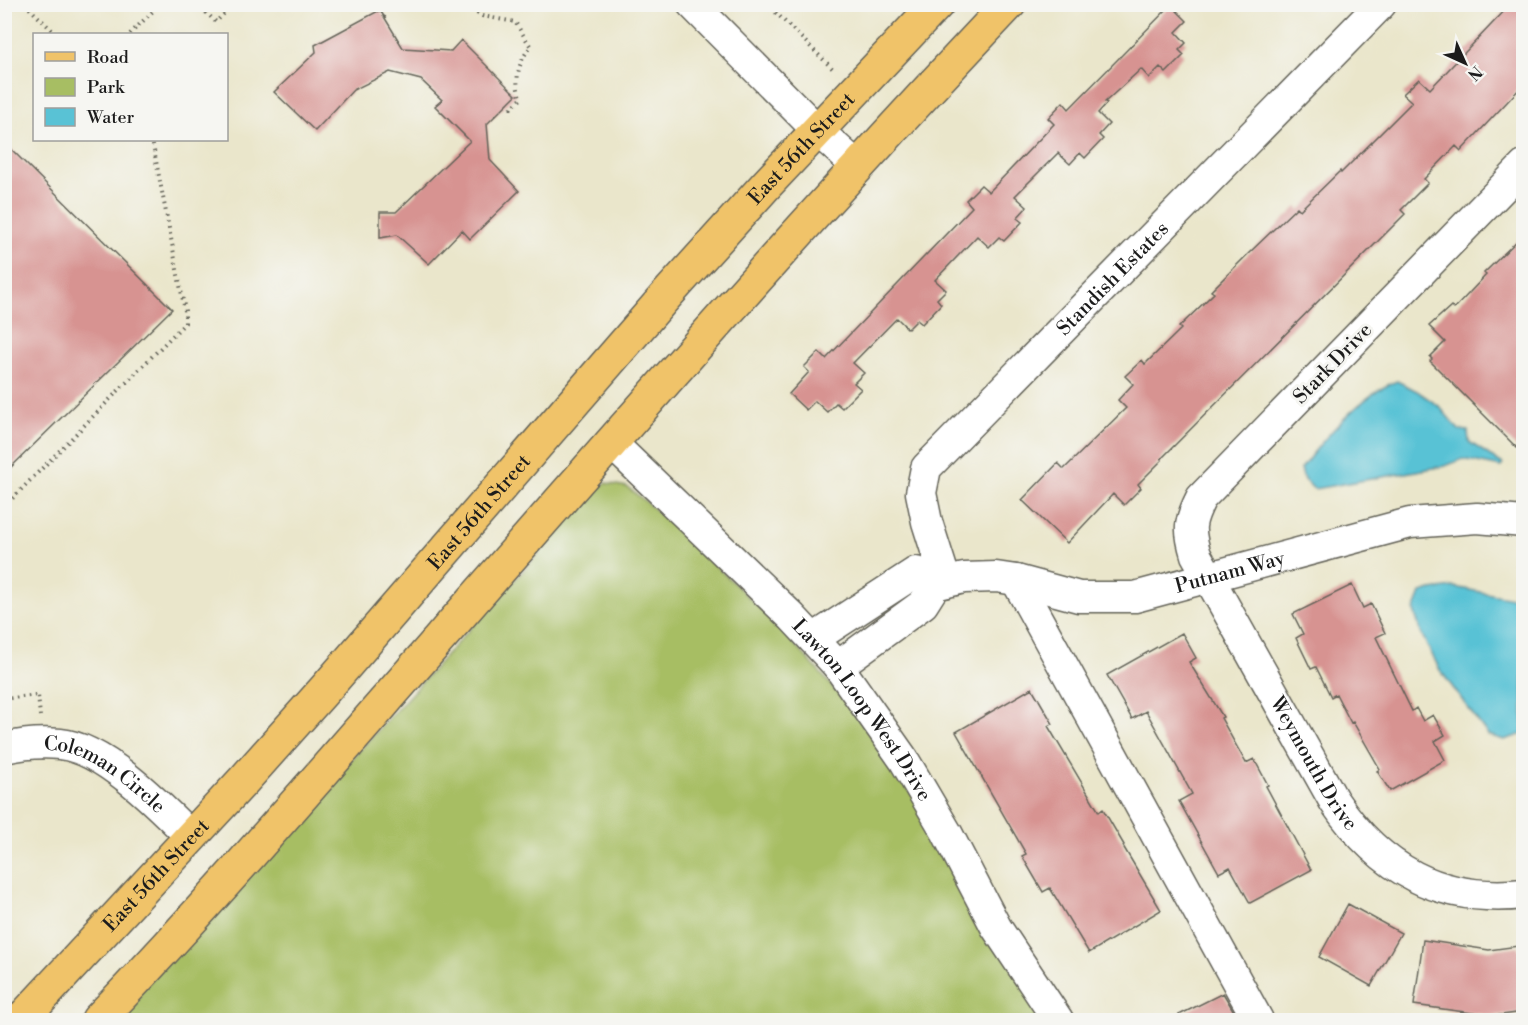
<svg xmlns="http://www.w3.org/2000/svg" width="1528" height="1025" viewBox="0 0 1528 1025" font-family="'Libre Bodoni',serif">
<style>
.green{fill:#a7be63;stroke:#626d40;stroke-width:1.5}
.water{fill:#59c2d5;stroke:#3a6f78;stroke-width:1.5}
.building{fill:#d79391}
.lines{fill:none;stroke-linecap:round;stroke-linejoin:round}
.minor-casing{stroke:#646359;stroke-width:33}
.major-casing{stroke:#646359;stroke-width:36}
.path{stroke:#646359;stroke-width:4;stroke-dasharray:1.5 4.5;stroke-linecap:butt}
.minor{stroke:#fff;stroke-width:30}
.major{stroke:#f0c369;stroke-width:33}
.labels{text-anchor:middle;stroke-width:6;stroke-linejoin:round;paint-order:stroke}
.street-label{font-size:20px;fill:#1c1c1c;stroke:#f6f6f2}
</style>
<rect width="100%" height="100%" fill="#f6f6f2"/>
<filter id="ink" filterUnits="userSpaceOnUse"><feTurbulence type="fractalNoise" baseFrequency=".0167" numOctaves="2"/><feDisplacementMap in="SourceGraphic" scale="12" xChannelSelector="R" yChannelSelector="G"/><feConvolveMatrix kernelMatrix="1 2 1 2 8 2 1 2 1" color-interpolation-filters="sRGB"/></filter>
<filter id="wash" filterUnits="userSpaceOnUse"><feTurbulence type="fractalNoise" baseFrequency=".008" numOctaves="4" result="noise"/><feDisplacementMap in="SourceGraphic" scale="24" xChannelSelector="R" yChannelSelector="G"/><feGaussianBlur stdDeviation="1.35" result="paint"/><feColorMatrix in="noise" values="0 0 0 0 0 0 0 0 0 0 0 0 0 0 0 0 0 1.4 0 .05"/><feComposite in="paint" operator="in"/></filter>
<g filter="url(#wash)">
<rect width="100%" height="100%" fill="#eae6cb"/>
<path class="green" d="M 606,483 L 627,487 L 645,501 C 724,572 803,645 867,730 C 935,821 989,923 1047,1020 L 114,1020 L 561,529 L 592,490 Z"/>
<path class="water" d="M 1397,381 L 1417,391 L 1439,406 L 1459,430 L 1468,431 L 1469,442 L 1503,464 L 1501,467 L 1463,459 L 1445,466 L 1314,489 L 1304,480 L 1301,469 C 1323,439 1362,394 1397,381 Z
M 1454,587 L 1523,600 L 1523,734 L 1504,740 L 1488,735 L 1440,670 L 1422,635 L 1414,611 L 1421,593 L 1431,590 Z"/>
<g id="blocks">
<path class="building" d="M 1511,4 L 1524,4 L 1524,84 L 1461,151 L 1456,146 L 1424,179 L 1428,183 L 1401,210 L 1405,214 L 1161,459 L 1162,460 L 1138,484 L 1141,488 L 1124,505 L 1113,494 L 1067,543 L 1022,500 L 1058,463 L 1064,469 L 1126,408 L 1118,400 L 1133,384 L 1125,376 L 1142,360 L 1145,364 L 1181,329 L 1179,327 L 1214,293 L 1211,291 L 1249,253 L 1297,207 L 1300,210 L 1340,171 L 1341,173 L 1412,102 L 1403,94 L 1419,79 L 1430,89 Z
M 1171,5 L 1187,21 L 1176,32 L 1186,43 L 1179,50 L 1184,55 L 1166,73 L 1160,67 L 1149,78 L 1141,69 L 1105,102 L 1107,103 L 1098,113 L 1109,124 L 1099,135 L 1103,139 L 1085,158 L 1080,153 L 1070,164 L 1058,153 L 1015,196 L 1027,207 L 1017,218 L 1022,222 L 1004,241 L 999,237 L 989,247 L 977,236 L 935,280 L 946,290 L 937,299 L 941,304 L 922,324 L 917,320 L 908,329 L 897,318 L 853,363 L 864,373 L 854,383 L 861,389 L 842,408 L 836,403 L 827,412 L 815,401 L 806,410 L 789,394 L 809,372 L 804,367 L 819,352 L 826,359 L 972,207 L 966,200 L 981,185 L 989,192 L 1054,124 L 1048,118 L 1063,102 L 1069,109 Z
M 380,10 L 403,48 L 451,51 L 461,40 L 516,95 L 487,124 L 490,160 L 519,191 L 470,239 L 462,230 L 429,264 L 397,235 L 380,238 L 380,212 L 396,212 L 470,141 L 435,106 L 442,100 L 421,80 L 390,72 L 353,90 L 315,131 L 274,92 L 316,52 L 315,45 Z
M 4,142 L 172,309 L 4,474 Z
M 1524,234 L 1524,455 L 1430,361 L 1432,359 L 1430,357 L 1445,342 L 1429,326 L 1451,306 L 1454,309 L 1486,275 L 1484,273 Z
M 1352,585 L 1363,608 L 1371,604 L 1385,633 L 1376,637 L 1412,711 L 1416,708 L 1423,721 L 1433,715 L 1445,735 L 1435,741 L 1445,760 L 1390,791 L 1377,771 L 1380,769 L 1353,722 L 1351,723 L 1336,694 L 1331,697 L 1316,667 L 1311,669 L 1296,638 L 1303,634 L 1293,614 Z
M 1182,633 L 1196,658 L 1189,662 L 1223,717 L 1221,718 L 1246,763 L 1254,759 L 1268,785 L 1266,786 L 1311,870 L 1250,903 L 1230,867 L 1219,873 L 1179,801 L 1192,794 L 1146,711 L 1132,719 L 1107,675 Z
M 1032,688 L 1053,724 L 1048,726 L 1099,812 L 1103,809 L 1124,845 L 1123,846 L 1161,910 L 1089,953 L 1050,888 L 1043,892 L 1022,856 L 1026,854 L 956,732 Z
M 1348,904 L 1401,933 L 1371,986 L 1319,957 Z
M 1423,940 L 1489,950 L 1518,946 L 1519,951 L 1524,950 L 1524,1012 L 1494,1016 L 1414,1005 Z
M 1223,993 L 1239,1020 L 1169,1020 Z"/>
</g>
</g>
<g filter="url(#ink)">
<use href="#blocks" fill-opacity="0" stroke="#646359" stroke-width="1.5"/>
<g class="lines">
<g class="minor-casing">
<g id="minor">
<path d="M 692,4 L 818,131 L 858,167"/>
<path id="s1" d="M 1524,166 L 1201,498 C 1189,522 1188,529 1196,555 L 1334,801 C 1380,869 1439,903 1524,894"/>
<path id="s2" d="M 610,444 L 623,454 L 792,617 L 838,666 L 904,760 L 947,833 L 996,927 L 1058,1020"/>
<path d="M 1016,580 L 1258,1020"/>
<path id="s3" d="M 946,582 L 927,522 L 921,493 L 926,468 L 1381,4"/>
<path d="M 813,639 L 916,572 L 935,585"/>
<path id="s4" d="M 838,666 L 923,604 L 935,585 L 964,578 L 996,577 L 1016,580 L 1079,597 L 1135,597 L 1410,523 L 1477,518 L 1524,522"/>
<path id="s5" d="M 4,748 C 22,744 42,742 60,744 C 104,748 161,807 191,837"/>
</g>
</g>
<g class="major-casing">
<g id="major">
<path id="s6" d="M 21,1020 L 243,781 L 326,688 L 664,298 L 767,184 L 937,4"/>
<path d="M 98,1020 C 217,896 328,766 441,637 C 628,423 814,210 1009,4"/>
</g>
</g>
<path class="path" d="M 25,4 L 56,34
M 197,4 L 216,22 L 233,4
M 461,4 L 482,16 L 515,22 L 531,47 C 519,59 513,82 521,99 L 511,108 L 507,104
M 767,4 L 833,69
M 384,17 L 388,4
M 130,34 L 156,8 L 166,4
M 4,507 L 185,323 L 185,311 L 152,140
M 4,699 L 38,695 L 40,716"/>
<use href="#minor" class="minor"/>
<use href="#major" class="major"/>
</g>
</g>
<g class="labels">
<g class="street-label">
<text dy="7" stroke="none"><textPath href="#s6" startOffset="1170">East 56th Street</textPath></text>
<text dy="7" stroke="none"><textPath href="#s3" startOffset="384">Standish Estates</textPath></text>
<text transform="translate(1332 363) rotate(-46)" y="7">Stark Drive</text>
<text dy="7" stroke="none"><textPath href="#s6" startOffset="684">East 56th Street</textPath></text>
<text dy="7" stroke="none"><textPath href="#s4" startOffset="429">Putnam Way</textPath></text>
<text dy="7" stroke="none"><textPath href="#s2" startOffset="368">Lawton Loop West Drive</textPath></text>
<text dy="7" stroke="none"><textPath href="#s1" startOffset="762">Weymouth Drive</textPath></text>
<text dy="7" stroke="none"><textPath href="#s5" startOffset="110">Coleman Circle</textPath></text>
<text dy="7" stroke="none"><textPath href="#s6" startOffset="198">East 56th Street</textPath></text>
</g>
</g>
<rect width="1528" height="1025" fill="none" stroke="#f6f6f2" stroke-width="24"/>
<rect x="33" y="33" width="195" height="108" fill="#f6f6f2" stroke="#9f9f9c" stroke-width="1.5"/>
<rect x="45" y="52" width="30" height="9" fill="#f0c369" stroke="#9f9f9c" stroke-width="1.5"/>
<text x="87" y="63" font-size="18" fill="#1c1c1c">Road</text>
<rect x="45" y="78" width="30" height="18" fill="#a7be63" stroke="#9f9f9c" stroke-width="1.5"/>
<text x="87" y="93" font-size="18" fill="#1c1c1c">Park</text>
<rect x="45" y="108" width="30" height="18" fill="#59c2d5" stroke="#9f9f9c" stroke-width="1.5"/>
<text x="87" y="123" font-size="18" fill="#1c1c1c">Water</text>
<g transform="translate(1465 63) rotate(135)" stroke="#f6f6f2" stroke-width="4.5" paint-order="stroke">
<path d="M0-4.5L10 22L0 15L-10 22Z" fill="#1c1c1c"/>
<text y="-9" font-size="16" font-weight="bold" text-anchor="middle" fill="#1c1c1c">N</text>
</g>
</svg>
